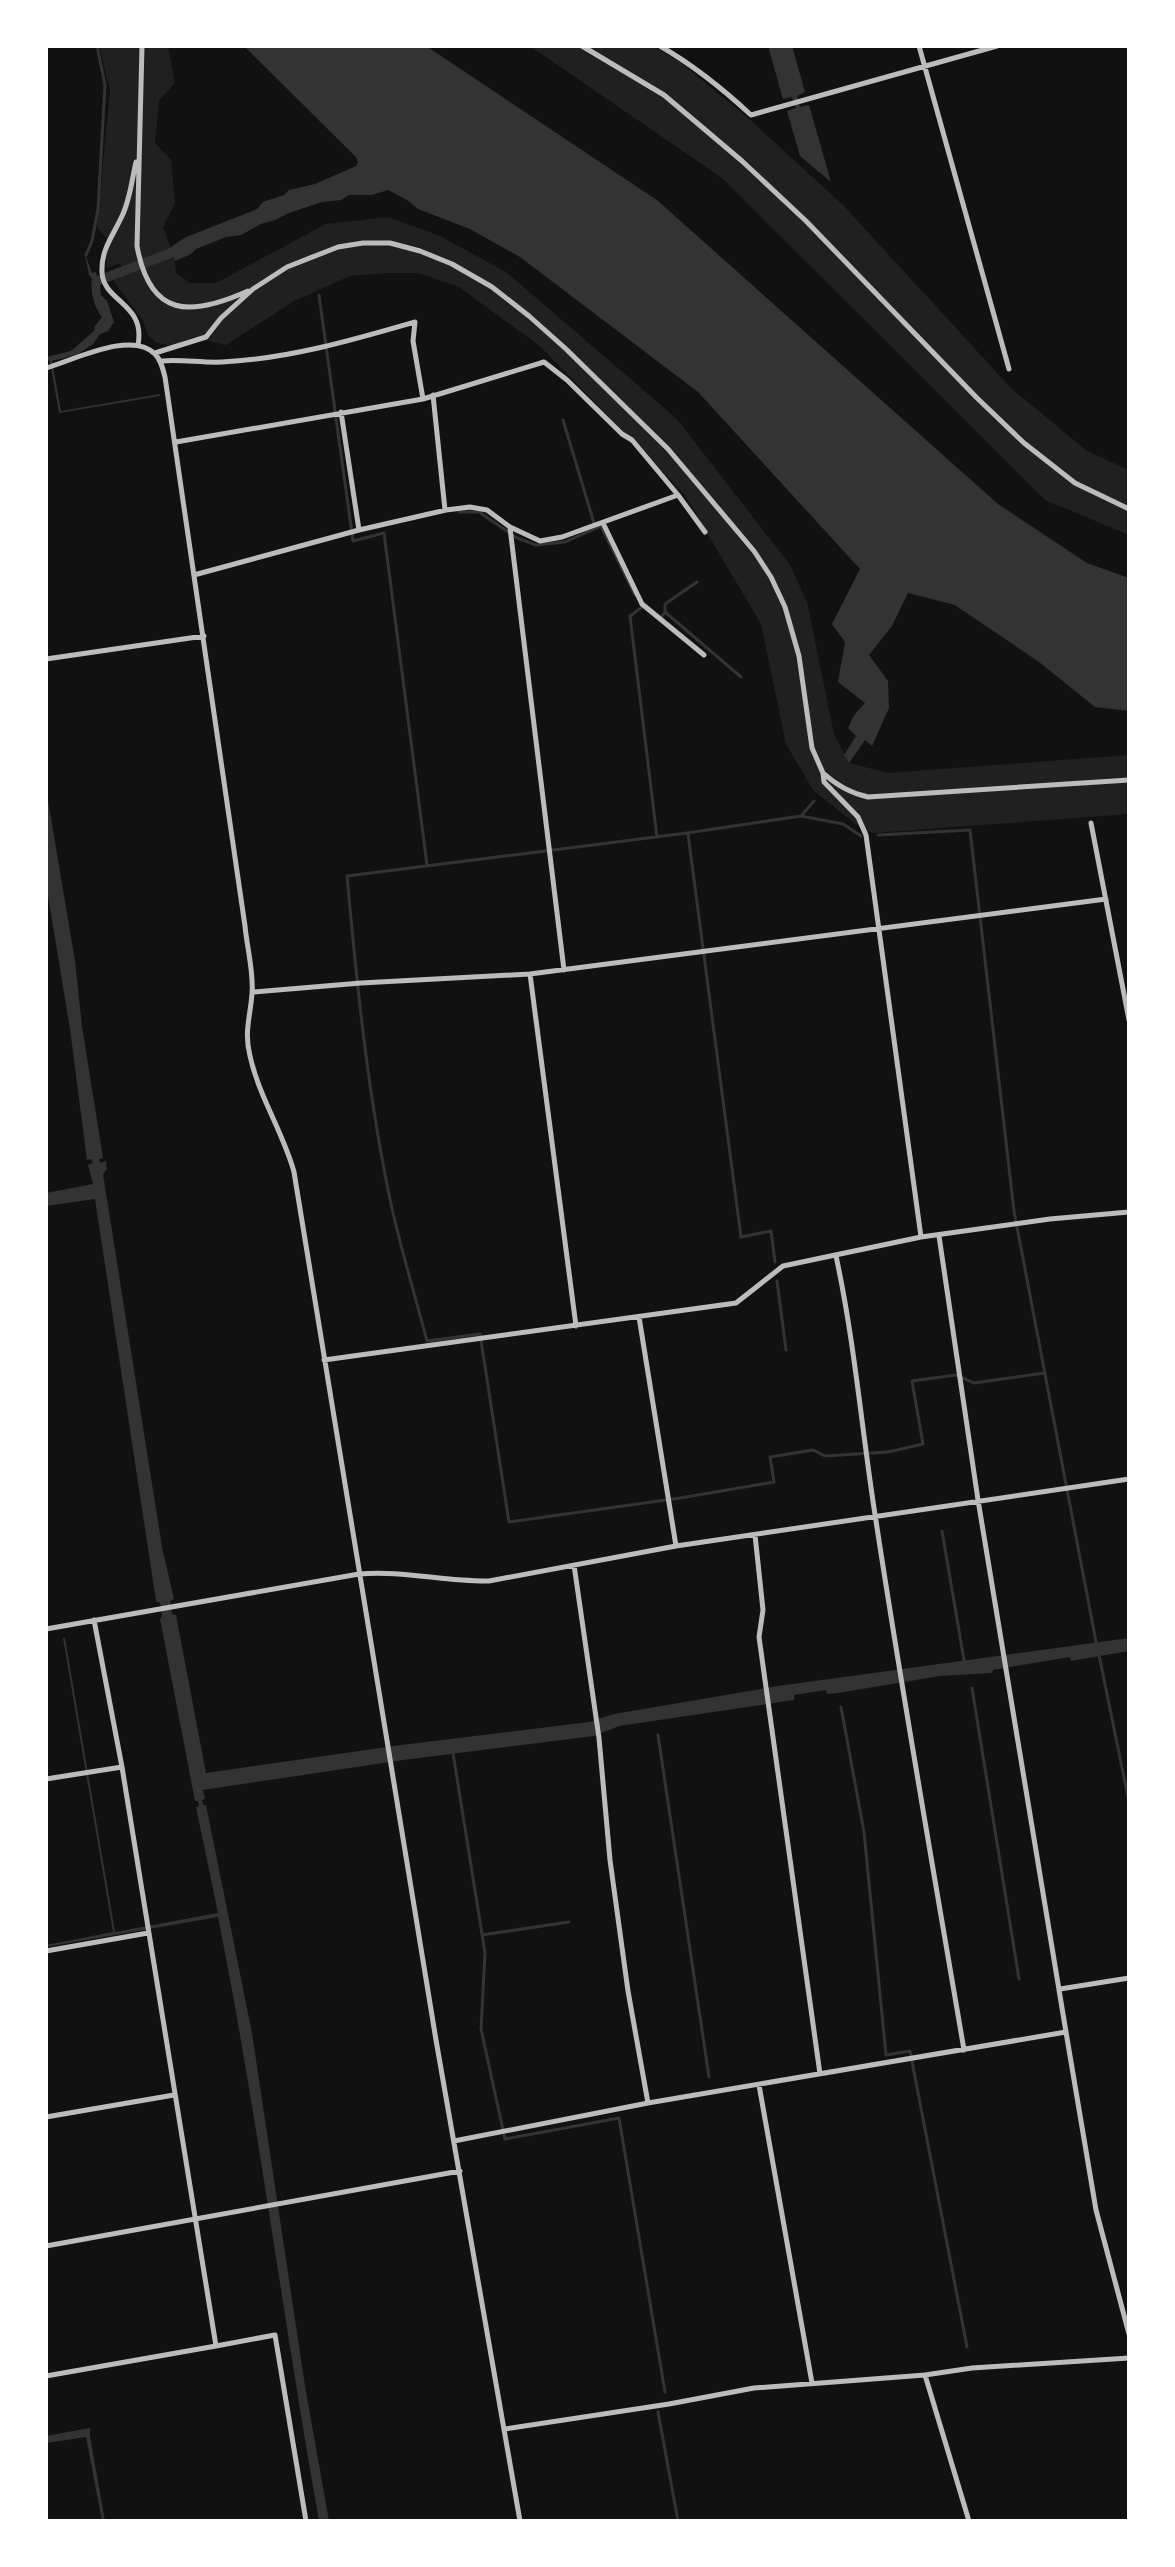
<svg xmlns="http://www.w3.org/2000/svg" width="1175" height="2567" viewBox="0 0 1175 2567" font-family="'Source Sans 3',sans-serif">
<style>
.green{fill:#202020}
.water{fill:#333}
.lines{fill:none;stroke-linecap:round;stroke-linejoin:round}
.stream{stroke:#333;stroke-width:3}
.minor{stroke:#bcbcbc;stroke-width:5}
</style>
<rect width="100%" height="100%" fill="#111"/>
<path class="green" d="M 99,46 L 168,46 L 175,83 L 159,101 L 155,143 L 171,160 L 175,203 L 163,227 L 171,248 L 136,261 L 174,257 L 176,273 L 190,283 L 216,283 L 326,224 L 388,217 L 438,235 L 506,272 L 677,419 L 790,565 L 807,602 L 834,734 L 849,763 L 888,773 L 1129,755 L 1129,814 L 874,833 L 864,831 L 813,790 L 786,744 L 761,624 L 684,494 L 541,347 L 459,287 L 419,273 L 388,273 L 350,276 L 294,301 L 226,345 L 194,337 L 171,346 L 155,342 L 148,335 L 143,321 L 113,280 L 125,275 L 120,263 L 107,268 L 106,255 L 110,242 L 97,227 L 110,90 Z
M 530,46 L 652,46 L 680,62 L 747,117 L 843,205 L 1011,388 L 1087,451 L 1129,470 L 1129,535 L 1045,500 L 722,178 Z"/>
<path class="water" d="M 244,46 L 426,46 L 658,201 L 998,504 L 1087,563 L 1129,578 L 1129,711 L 1095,707 L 1039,662 L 955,605 L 908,593 L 892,626 L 869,655 L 888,681 L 889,708 L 872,746 L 865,740 L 849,763 L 844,755 L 856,736 L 848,728 L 854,715 L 865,703 L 838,682 L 845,642 L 832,624 L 860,569 L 698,392 L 520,257 L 470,229 L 418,209 L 407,200 L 388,190 L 372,195 L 349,195 L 341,200 L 322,202 L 289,213 L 275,220 L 261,224 L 241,235 L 226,237 L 196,249 L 191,254 L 175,261 L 174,257 L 100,285 L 101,295 L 107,301 L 114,322 L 108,331 L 100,334 L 93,344 L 78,354 L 52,361 L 61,411 L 160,394 L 160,396 L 59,413 L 50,362 L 46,357 L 71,351 L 95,330 L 94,327 L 102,317 C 94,307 90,292 92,279 L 89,275 L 84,251 L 92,273 L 96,272 L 97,276 L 170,248 L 184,238 L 257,209 L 263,202 L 284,195 L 289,190 L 315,184 L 356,166 L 358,162 L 356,157 Z
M 768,46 L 792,46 L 805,92 L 797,96 L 800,107 L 809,105 L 831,182 L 800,156 L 787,111 L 796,108 L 792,97 L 783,99 Z
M 46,788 L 75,961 L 82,1026 L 103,1158 L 99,1159 L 100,1163 L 106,1161 L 107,1169 L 103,1174 L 162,1547 L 174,1599 L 170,1601 L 172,1614 L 176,1615 L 206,1773 L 401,1745 L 589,1722 L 614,1714 L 778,1686 L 1129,1638 L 1129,1651 L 1071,1661 L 1070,1657 L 993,1670 L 992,1673 L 940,1676 L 838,1693 L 827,1694 L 826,1690 L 794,1695 L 794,1700 L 619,1726 L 594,1736 L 403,1760 L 203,1790 L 205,1799 L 202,1800 L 203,1805 L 206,1805 L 252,2033 L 305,2386 L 329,2521 L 319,2521 C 283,2320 258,2117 218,1917 L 46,1947 L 46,1945 L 113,1932 L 63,1638 L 65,1638 L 115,1932 L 218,1913 L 196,1807 L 199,1806 L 198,1801 L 195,1801 L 160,1619 L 162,1616 L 160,1603 L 156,1601 L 95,1199 L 46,1206 L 46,1193 L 93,1184 L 88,1165 L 93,1163 L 91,1159 L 87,1160 L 70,1029 L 46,884 Z
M 90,2428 L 90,2436 L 105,2521 L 102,2521 L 86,2437 L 46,2443 L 46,2436 Z"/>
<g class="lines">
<path class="stream" d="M 86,255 L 92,241 L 98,209 L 105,85 L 97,46
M 319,295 L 353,541 L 384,533 L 427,865
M 563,420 L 594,523
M 459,512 L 479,512 L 517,538 L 536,545 L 565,542 L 601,526 L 635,595
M 641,605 L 642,607 L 630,616 L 657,837
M 665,612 L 665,604 L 697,582
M 660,619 L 665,612 L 741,677
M 814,801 L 801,816 L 687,833 L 347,876 C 357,986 368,1096 391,1204 C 401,1250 415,1295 427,1341 L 480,1334 L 509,1522 L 680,1498 L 774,1482 L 770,1457 L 813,1450 L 825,1456 L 888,1452 L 923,1444 L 912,1381 L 956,1375 L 974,1383 L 1044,1373
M 801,816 L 843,824 L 861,836
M 688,834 L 741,1237 L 771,1231 L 775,1262
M 878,835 L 970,830 L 1014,1211 L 1097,1647
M 777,1281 L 786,1350
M 942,1531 L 965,1666
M 1099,1655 L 1129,1802
M 972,1688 L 1019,1979
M 841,1707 L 864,1832 L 886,2055 L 910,2051 L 967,2347
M 658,1735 L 709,2077
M 453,1753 L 485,1953 L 481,2029 L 505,2139 L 619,2118 L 665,2392
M 482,1935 L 569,1922
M 658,2412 L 678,2521"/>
<path class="minor" d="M 142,46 L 137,246 C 150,318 190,317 248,291
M 582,46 L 664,95 L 742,161 L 806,221 L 977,398 L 1024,443 L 1075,483 L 1129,509
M 660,46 C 693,65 723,89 751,115 L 997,46
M 919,46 L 1009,369
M 136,162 C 132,179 130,200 122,216 C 113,236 101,249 102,272 C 103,302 146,303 138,345
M 155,353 L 206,337 L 221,318 L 253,289 L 287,267 L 338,247 L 363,243 L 390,243 L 420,251 L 452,264 L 492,287 L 529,316 L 566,349 L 668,449 L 754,551 L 771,577 L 785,607 L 799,656 L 812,748 L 823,773 L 824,782 L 858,817 L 866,835 L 921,1237
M 161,361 C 181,359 201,363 222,362 C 288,359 353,340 415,322 L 413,341 L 423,399
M 46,368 C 74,360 132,330 155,354 C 161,360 163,369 165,377 L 245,926 C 247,948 254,973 252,994 C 250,1018 244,1032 250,1056 C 259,1097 283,1132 294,1172 L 436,2040 L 520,2521
M 433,395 L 445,510
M 341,412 L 359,530
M 176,442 L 423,399 L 544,362 L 567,380 L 622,434 L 632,440 L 678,495 L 705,532
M 603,523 L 642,604 L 704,655
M 510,528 L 564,970
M 194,575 L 359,530 L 446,510 L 470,507 L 487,510 L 510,527 L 540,541 L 562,537 L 678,495
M 46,659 L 204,636
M 823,773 C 836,785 850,793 868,797 L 1129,780
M 1091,823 L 1129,1020
M 530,974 L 576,1326
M 253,992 L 361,983 L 530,974 L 1106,899
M 939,1236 L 978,1500 L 1066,2032 L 1096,2210 L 1129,2334
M 836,1256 C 855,1344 862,1433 876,1521 C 903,1698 934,1874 964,2050
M 639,1317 L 676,1546
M 324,1360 L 736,1303 L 783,1266 L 921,1237 L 1050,1219 L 1129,1212
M 755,1535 L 763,1610 L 759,1637 L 820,2074
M 574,1565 L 599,1738 L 610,1860 L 628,1991 L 648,2103
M 46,1629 L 359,1574 C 403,1570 445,1582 489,1581 L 676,1546 L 1129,1479
M 46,1779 L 122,1767
M 46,1951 L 148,1933
M 1060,1989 L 1129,1978
M 759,2085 L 812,2383
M 46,2117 L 174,2095
M 454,2141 L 648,2103 L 1066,2032
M 46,2246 L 460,2171
M 216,2346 L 275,2335 L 306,2521
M 925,2375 L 969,2521
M 46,2376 L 216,2346 L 122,1767 L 94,1620
M 505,2429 L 669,2404 L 754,2388 L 925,2375 L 972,2368 L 1129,2358"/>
</g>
<rect width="1175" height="2567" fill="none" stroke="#ffffff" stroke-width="96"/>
</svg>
